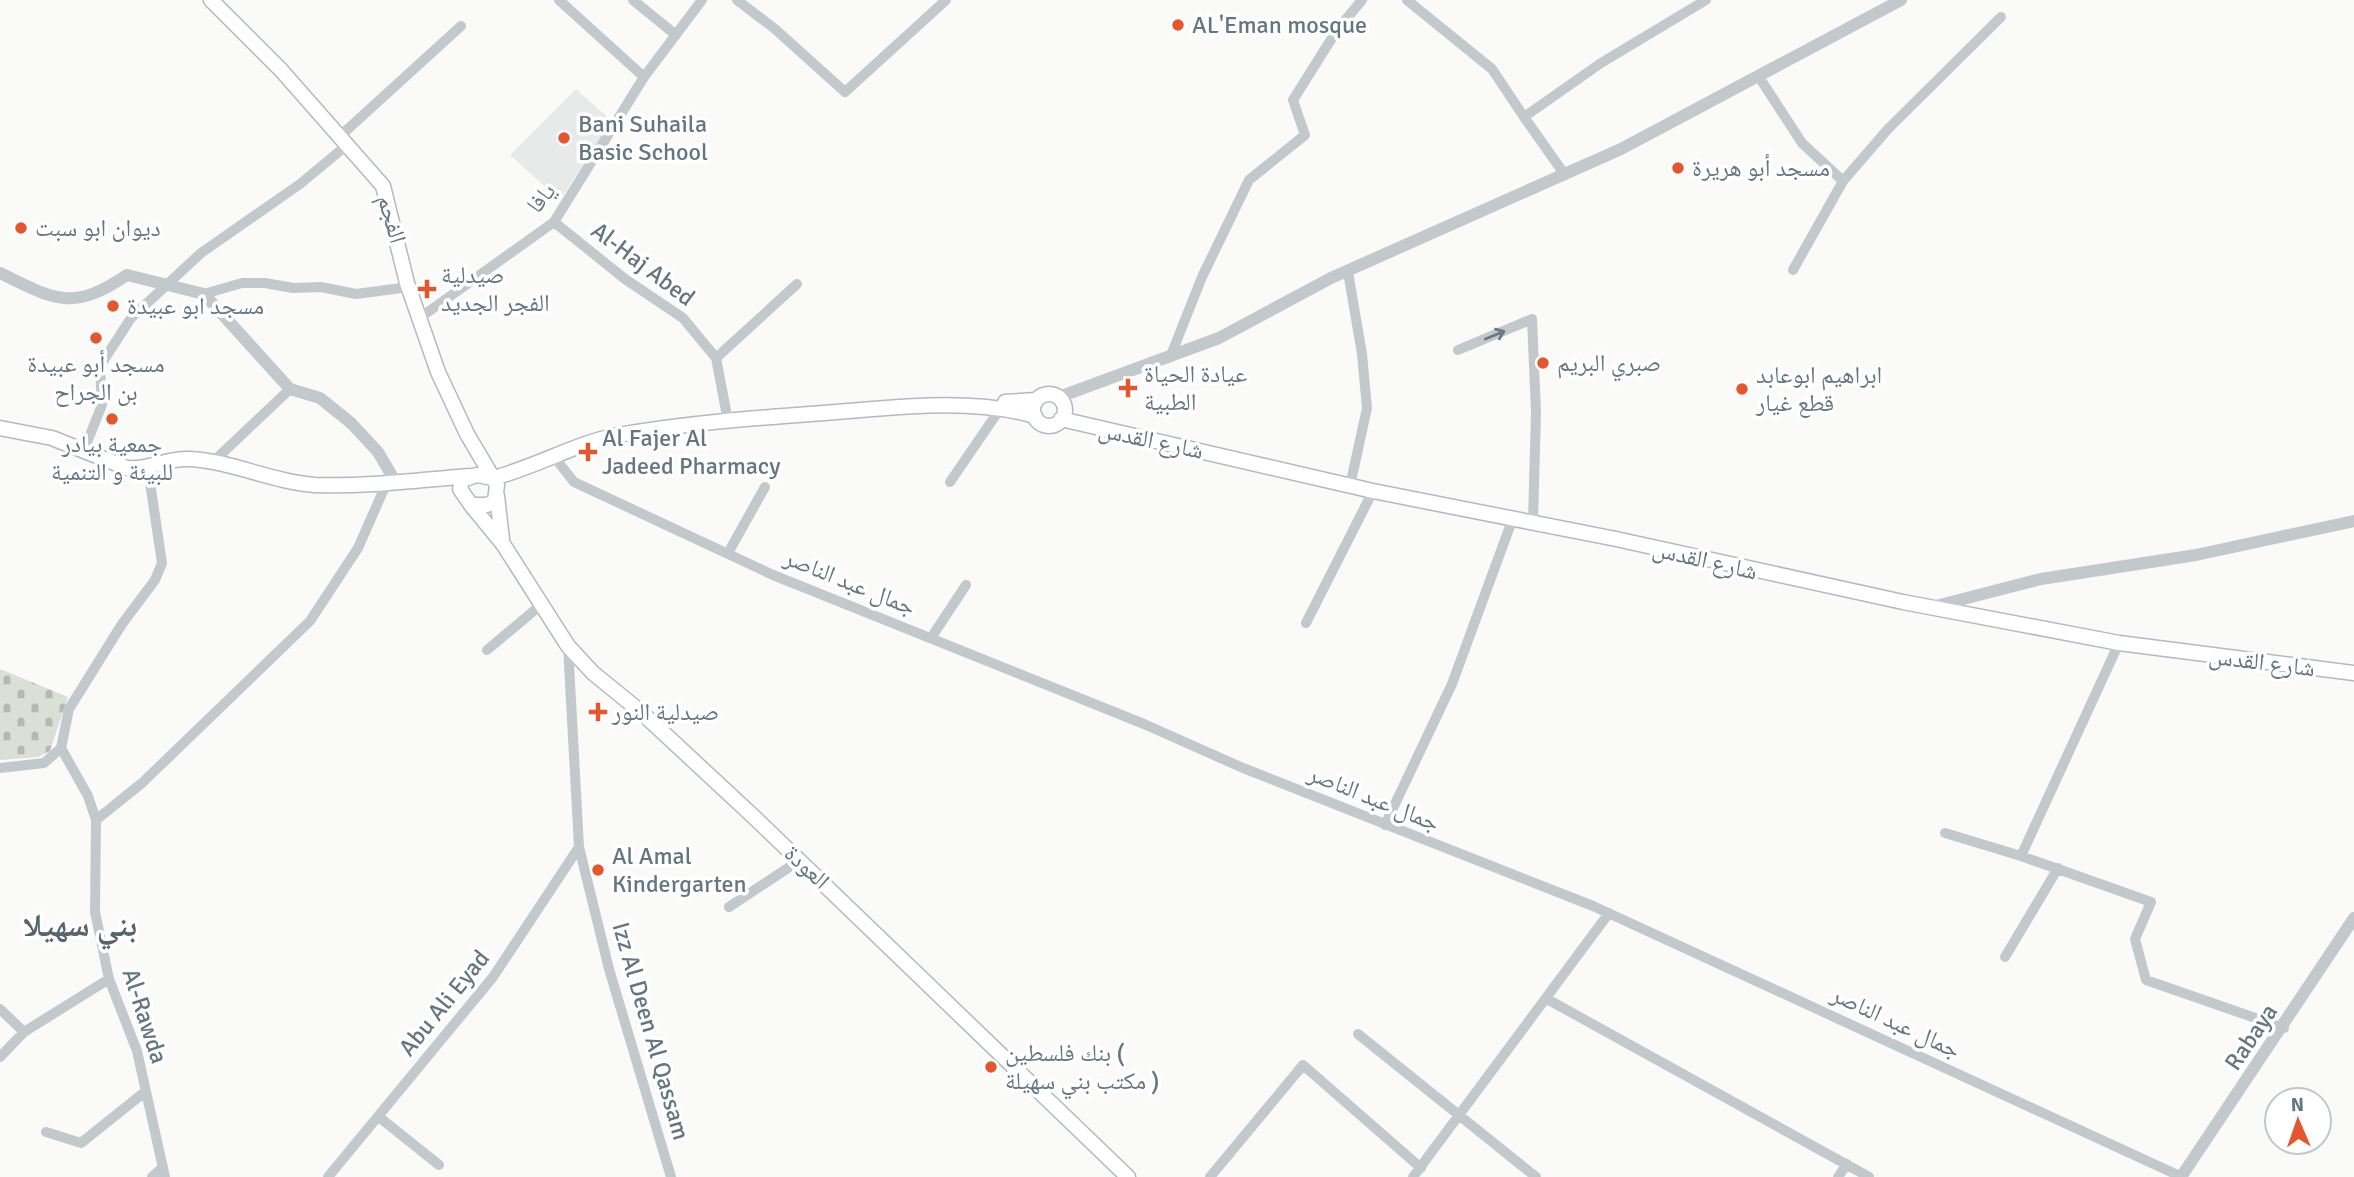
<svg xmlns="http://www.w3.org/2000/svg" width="2354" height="1177" viewBox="0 0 2354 1177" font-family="Signika,'Noto Naskh Arabic',sans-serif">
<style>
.built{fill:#e8e9e9}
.cemetery{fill:url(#cemetery-stones)}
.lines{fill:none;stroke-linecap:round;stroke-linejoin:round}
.secondary-casing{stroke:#b3babf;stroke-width:17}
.minor{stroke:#c3c8cc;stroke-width:10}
.tertiary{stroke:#c3c8cc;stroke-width:12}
.secondary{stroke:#fff;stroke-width:14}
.oneway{stroke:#6a7a87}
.poi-dot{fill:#e4572e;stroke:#fff;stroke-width:2.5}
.labels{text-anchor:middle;stroke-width:7;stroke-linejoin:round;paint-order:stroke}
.poi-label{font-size:24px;fill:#657683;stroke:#fff;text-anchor:start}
.street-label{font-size:24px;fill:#657683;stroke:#fff}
.district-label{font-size:32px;font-weight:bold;fill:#57646e;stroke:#fff}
</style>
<defs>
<pattern id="cemetery-stones" width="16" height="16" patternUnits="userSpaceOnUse" patternTransform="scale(1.75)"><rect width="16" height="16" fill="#dadfd7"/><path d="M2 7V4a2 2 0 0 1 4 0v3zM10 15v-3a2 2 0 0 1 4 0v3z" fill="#b4b9b4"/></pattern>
</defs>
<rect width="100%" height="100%" fill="#fafaf8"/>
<path class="built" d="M 576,89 L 612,121 L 560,200 L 510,155 Z"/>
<path class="cemetery" d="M 0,669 L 68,697 L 50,751 L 38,757 L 0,760 Z"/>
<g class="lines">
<g class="secondary-casing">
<path id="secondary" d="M 211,0 L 281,70 L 383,186 L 407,283 L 438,372 L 467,434 L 493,478 C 536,467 576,443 618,435 C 686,423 755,418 824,413 C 891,408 969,397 1035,416
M1033 410a16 16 0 1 1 32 0a16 16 0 1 1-32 0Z
M 1005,402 L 1036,400
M 1061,419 L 1373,491 L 1616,539 L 1903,602 L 2119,643 L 2354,673
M 0,428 L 52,438 L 127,468 C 151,470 165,458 189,459 C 232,461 272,482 315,485 C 366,487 419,480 470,476
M 477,475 L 493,478 L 497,485 L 495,501 L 487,505 L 471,505 L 460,489 L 462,480 Z
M 497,496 L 502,539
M 471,505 L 503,544 L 568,646 L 593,673 L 641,712 L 755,818 L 1128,1177"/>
</g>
<path class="minor" d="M 559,0 L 644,77
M 633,0 L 676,35
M 737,0 L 775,29 L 845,92 L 946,0
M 1407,0 L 1492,69 L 1524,117
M 1759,77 L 1802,143 L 1843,181
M 338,138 L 461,26
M 1565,175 L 1524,117 L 1601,63 L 1706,0
M 554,222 L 625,279 L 683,318 L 716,358 L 728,421
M 1793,270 L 1843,181 L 1888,129 L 2001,17
M 1348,272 L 1362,354 L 1367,408 L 1350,486
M 204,294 L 242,283 L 265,283 L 293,288 L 321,287 L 356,294 L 409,287
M 421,317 L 554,222 L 644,77 L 702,0
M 1458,350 L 1532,319 L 1536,412 L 1533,522
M 1171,355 L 1202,277 L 1249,180 L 1305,135 L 1293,100 L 1337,30 L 1362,0
M 716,358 L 797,284
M 84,450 L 102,405 L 100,366 L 131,318 L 201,253 L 300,184 L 347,145
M 555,458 L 574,482 L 773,575 L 1144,724 L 1243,768 L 1593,906 L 2182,1177
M 214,461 L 290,389
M 950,482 L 1000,409
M 728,553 L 765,487
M 1306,623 L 1373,491
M 931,638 L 966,585
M 568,646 L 579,847 L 609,969 L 671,1177
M 487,650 L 542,604
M 61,748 L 88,796 L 96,820 L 95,912 L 109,979 L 137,1051 L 165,1177
M 0,768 L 44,763 L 61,748 L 69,709 L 122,624 L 155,580 L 162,563 L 148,469
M 96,820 L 142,783 L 310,621 L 358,548 L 384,489
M 1385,825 L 1452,684 L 1513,518
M 1945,833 L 2021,856 L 2151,902 L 2135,939 L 2146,980 L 2284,1028
M 2021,856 L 2119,643
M 729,907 L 800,860
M 2005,957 L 2058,868
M 1547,999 L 1869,1177
M 0,1009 L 24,1032
M 1358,1034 L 1536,1177
M 0,1057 L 24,1032 L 109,979
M 379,1117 L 439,1165
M 46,1132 L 81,1143 L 146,1091
M 152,1177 L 163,1167
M 328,1177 L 493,977 L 579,847
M 1210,1177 L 1303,1065 L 1421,1168
M 1413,1177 L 1609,913
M 1838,1177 L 1847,1164"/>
<path class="tertiary" d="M 0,273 C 55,300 72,312 127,275 L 204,294 L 290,389 L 320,398 L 351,423 L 378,452 L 395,481
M 1059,397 L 1219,338 L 1331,278 L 1621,149 L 1901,0
M 1932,607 L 2041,579 L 2196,555 L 2354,521
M 2181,1177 L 2354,918"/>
<use href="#secondary" class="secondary"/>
</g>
<defs><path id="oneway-shaft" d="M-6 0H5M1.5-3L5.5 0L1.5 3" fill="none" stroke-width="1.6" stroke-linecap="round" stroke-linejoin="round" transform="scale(1.75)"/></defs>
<use class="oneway" href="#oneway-shaft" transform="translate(1495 335) rotate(-22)"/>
<g class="poi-dot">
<circle cx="1178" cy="25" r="7"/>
<circle cx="564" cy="138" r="7"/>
<circle cx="1678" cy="168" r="7"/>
<circle cx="21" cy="228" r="7"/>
<path d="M423.5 278.5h7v7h7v7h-7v7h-7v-7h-7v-7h7z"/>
<circle cx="113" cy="306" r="7"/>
<circle cx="96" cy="338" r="7"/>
<circle cx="1543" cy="363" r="7"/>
<path d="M1124.5 377.5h7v7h7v7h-7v7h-7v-7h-7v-7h7z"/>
<circle cx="1742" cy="389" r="7"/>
<circle cx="112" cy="419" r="7"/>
<path d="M584.5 441.5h7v7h7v7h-7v7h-7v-7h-7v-7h7z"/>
<path d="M594.5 701.5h7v7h7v7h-7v7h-7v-7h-7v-7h7z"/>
<circle cx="598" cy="870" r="7"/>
<circle cx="991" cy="1067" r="7"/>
</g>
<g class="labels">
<g class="poi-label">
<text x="1192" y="33">AL'Eman mosque</text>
<text x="578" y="132">Bani Suhaila<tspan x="578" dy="28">Basic School</tspan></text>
<text x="1692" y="176">مسجد أبو هريرة</text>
<text x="35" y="236">ديوان ابو سبت</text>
<text x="441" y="283">صيدلية<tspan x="441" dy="28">الفجر الجديد</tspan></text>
<text x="127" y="314">مسجد ابو عبيدة</text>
<text x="1557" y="371">صبري البريم</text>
<text x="96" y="372" text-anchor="middle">مسجد أبو عبيدة<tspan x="96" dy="28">بن الجراح</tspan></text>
<text x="1144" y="382">عيادة الحياة<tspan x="1144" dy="28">الطبية</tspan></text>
<text x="1756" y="383">ابراهيم ابوعابد<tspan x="1756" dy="28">قطع غيار</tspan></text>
<text x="602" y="446">Al Fajer Al<tspan x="602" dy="28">Jadeed Pharmacy</tspan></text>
<text x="112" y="452" text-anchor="middle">جمعية بيادر<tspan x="112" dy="28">للبيئة و التنمية</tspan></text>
<text x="612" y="720">صيدلية النور</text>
<text x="612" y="864">Al Amal<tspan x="612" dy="28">Kindergarten</tspan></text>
<text x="1005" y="1061">بنك فلسطين (<tspan x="1005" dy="28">مكتب بني سهيلة )</tspan></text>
</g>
<g class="street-label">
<text transform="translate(541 198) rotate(-51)" y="8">يافا</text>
<text transform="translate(392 219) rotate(74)" y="8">الفجم</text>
<text transform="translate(643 264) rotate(37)" y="8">Al-Haj Abed</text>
<text transform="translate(1151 440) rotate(12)" y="8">شارع القدس</text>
<text transform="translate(1705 560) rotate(13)" y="8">شارع القدس</text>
<text transform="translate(850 582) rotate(22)" y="8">جمال عبد الناصر</text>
<text transform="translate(2262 662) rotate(7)" y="8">شارع القدس</text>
<text transform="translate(1374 798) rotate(22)" y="8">جمال عبد الناصر</text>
<text transform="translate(807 867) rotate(43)" y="8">العودة</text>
<text transform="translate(444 1003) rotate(-51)" y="8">Abu Ali Eyad</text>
<text transform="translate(145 1016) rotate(72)" y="8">Al-Rawda</text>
<text transform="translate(1896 1022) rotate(25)" y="8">جمال عبد الناصر</text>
<text transform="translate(651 1031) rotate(74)" y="8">Izz Al Deen Al Qassam</text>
<text transform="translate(2251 1037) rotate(-56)" y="8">Rabaya</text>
</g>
<g class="district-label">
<text x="80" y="936">بني سهيلا</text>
</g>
</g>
<g transform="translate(2298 1121) rotate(358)"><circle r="33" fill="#ffffff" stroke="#c1c8cd" stroke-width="2"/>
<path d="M0-5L12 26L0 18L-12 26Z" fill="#e4572e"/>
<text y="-10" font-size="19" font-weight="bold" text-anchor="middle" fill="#657683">N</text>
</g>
</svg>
